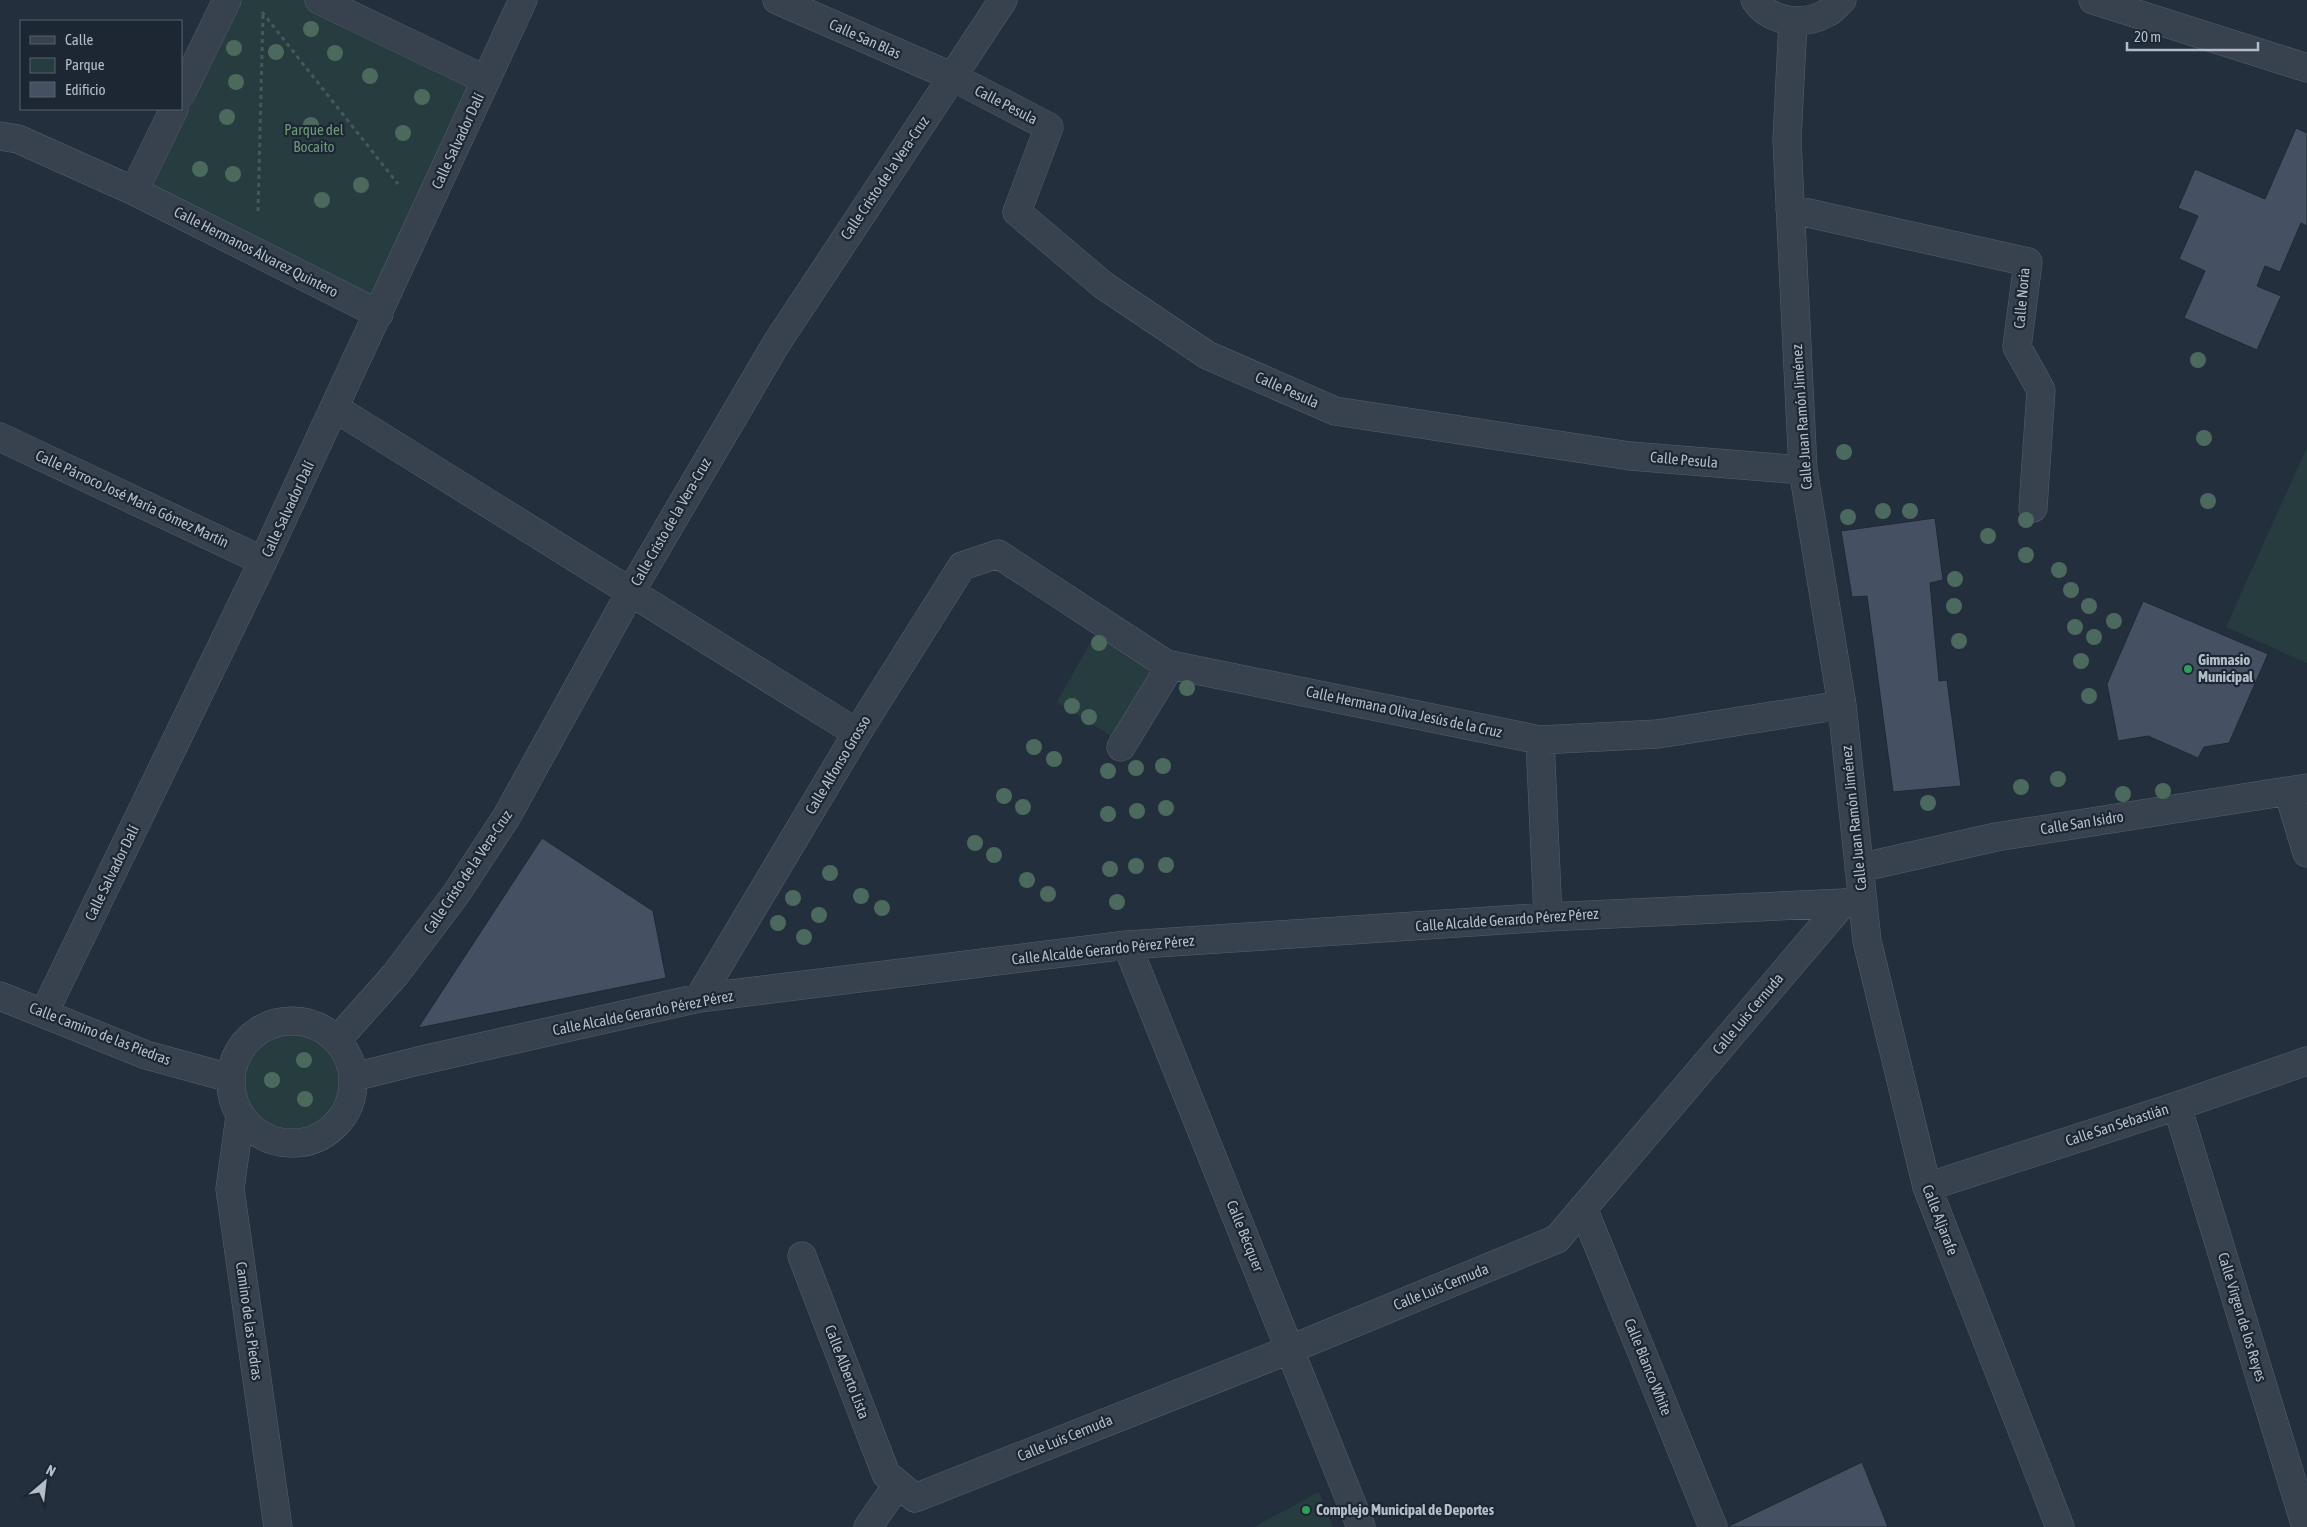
<svg xmlns="http://www.w3.org/2000/svg" width="2307" height="1527" viewBox="0 0 2307 1527" font-family="'Asap Condensed',sans-serif">
<style>
.green{fill:#263c3f}
.building{fill:#455162;stroke:#1f2835}
.lines{fill:none;stroke-linecap:round;stroke-linejoin:round}
.street-casing{stroke:#565f6c;stroke-width:29}
.path{stroke:#44595c;stroke-width:3;stroke-dasharray:4 4;stroke-linecap:butt}
.street{stroke:#38414e;stroke-width:28}
.tree{fill:#4b6a5d}
.leisure-dot{fill:#2e9e5b;stroke:#1d2633;stroke-width:2}
.labels{text-anchor:middle;stroke-width:4.5;stroke-linejoin:round;paint-order:stroke}
.street-label{font-size:15px;fill:#b4bcc9;stroke:#1d2633}
.park-label{font-size:15px;fill:#6b9a76;stroke:#1d2633}
.poi-label{font-size:15px;font-weight:bold;fill:#b4bcc9;stroke:#1d2633;text-anchor:start}
</style>
<rect width="100%" height="100%" fill="#242f3e"/>
<path class="green" d="M 227,0 L 319,0 L 486,80 L 379,314 L 134,191 Z
M 2307,447 L 2307,663 L 2226,627 Z
M 1102,622 L 1166,664 L 1119,741 L 1057,702 Z
M241 1083a51 51 0 1 1 102 0a51 51 0 1 1-102 0Z
M 1319,1492 L 1333,1527 L 1254,1527 Z"/>
<path class="building" d="M 2296,128 L 2307,133 L 2307,226 L 2301,223 L 2280,272 L 2265,266 L 2257,286 L 2281,296 L 2257,350 L 2184,318 L 2205,271 L 2179,259 L 2198,216 L 2178,208 L 2195,169 L 2265,199 Z
M 1935,518 L 1943,580 L 1930,583 L 1939,681 L 1947,680 L 1961,786 L 1893,792 L 1867,596 L 1852,597 L 1841,531 Z
M 2143,601 L 2268,654 L 2229,743 L 2204,747 L 2198,758 L 2148,736 L 2118,741 L 2107,684 Z
M 542,838 L 653,911 L 666,978 L 418,1028 Z
M 1862,1462 L 1888,1527 L 1727,1527 Z"/>
<g class="lines">
<g class="street-casing">
<path id="street" d="M 319,0 L 486,80
M 777,0 L 953,77 L 1049,127 L 1017,212 L 1103,285 L 1207,355 L 1335,411 L 1630,456 L 1803,470
M 1755,0 C 1771,23 1804,26 1827,13 C 1833,10 1837,4 1842,0
M 2093,0 L 2307,68
M 1793,21 L 1787,140 L 1803,470 L 1842,705 L 1867,941 L 1927,1187 L 2060,1527
M 181,94 L 227,0
M 0,136 L 18,139 L 134,191 L 379,314
M 134,191 L 174,109
M 1790,209 L 2028,262 L 2017,347 L 2041,390 L 2033,508
M 335,408 L 857,733
M 0,437 L 263,561
M 1540,740 L 1548,917
M 1121,747 L 1171,665
M 2288,791 L 2307,853
M 1859,868 L 1996,837 L 2307,788
M 1127,945 L 1361,1527
M 0,996 L 146,1055 L 230,1078
M 699,998 L 857,733 L 962,566 L 998,554 L 1166,664 L 1540,740 L 1658,734 L 1842,705
M 44,1013 L 263,561 L 523,0
M231 1082a61 61 0 1 1 122 0a61 61 0 1 1-122 0Z
M 337,1040 L 395,975 L 456,894 L 507,816 L 630,593 L 776,344 L 1003,0
M 354,1077 L 418,1061 L 699,998 L 1127,945 L 1548,917 L 1843,903 L 1862,900
M 2177,1106 L 2306,1527
M 240,1116 L 230,1189 L 278,1527
M 1927,1187 L 2177,1106 L 2307,1061
M 1583,1208 L 1713,1527
M 802,1256 L 886,1474 L 915,1498 L 1291,1349 L 1557,1239 L 1843,903
M 868,1527 L 898,1484"/>
</g>
<path class="path" d="M 262,12 L 398,184
M 258,211 L 263,14"/>
<use href="#street" class="street"/>
</g>
<g class="tree">
<circle cx="311" cy="29" r="8"/>
<circle cx="234" cy="48" r="8"/>
<circle cx="276" cy="52" r="8"/>
<circle cx="335" cy="53" r="8"/>
<circle cx="370" cy="76" r="8"/>
<circle cx="236" cy="82" r="8"/>
<circle cx="422" cy="97" r="8"/>
<circle cx="227" cy="117" r="8"/>
<circle cx="311" cy="125" r="8"/>
<circle cx="403" cy="133" r="8"/>
<circle cx="200" cy="169" r="8"/>
<circle cx="233" cy="174" r="8"/>
<circle cx="361" cy="185" r="8"/>
<circle cx="322" cy="200" r="8"/>
<circle cx="2198" cy="360" r="8"/>
<circle cx="2204" cy="438" r="8"/>
<circle cx="1844" cy="452" r="8"/>
<circle cx="2208" cy="501" r="8"/>
<circle cx="1883" cy="511" r="8"/>
<circle cx="1910" cy="511" r="8"/>
<circle cx="1848" cy="517" r="8"/>
<circle cx="2026" cy="520" r="8"/>
<circle cx="1988" cy="536" r="8"/>
<circle cx="2026" cy="555" r="8"/>
<circle cx="2059" cy="570" r="8"/>
<circle cx="1955" cy="579" r="8"/>
<circle cx="2071" cy="590" r="8"/>
<circle cx="1954" cy="606" r="8"/>
<circle cx="2089" cy="606" r="8"/>
<circle cx="2114" cy="621" r="8"/>
<circle cx="2075" cy="627" r="8"/>
<circle cx="2094" cy="637" r="8"/>
<circle cx="1959" cy="641" r="8"/>
<circle cx="1099" cy="643" r="8"/>
<circle cx="2081" cy="661" r="8"/>
<circle cx="1187" cy="688" r="8"/>
<circle cx="2089" cy="696" r="8"/>
<circle cx="1072" cy="706" r="8"/>
<circle cx="1089" cy="717" r="8"/>
<circle cx="1034" cy="747" r="8"/>
<circle cx="1054" cy="759" r="8"/>
<circle cx="1163" cy="766" r="8"/>
<circle cx="1136" cy="768" r="8"/>
<circle cx="1108" cy="771" r="8"/>
<circle cx="2058" cy="779" r="8"/>
<circle cx="2021" cy="787" r="8"/>
<circle cx="2163" cy="791" r="8"/>
<circle cx="2123" cy="794" r="8"/>
<circle cx="1004" cy="796" r="8"/>
<circle cx="1928" cy="803" r="8"/>
<circle cx="1023" cy="807" r="8"/>
<circle cx="1166" cy="808" r="8"/>
<circle cx="1137" cy="811" r="8"/>
<circle cx="1108" cy="814" r="8"/>
<circle cx="975" cy="843" r="8"/>
<circle cx="994" cy="855" r="8"/>
<circle cx="1166" cy="865" r="8"/>
<circle cx="1136" cy="866" r="8"/>
<circle cx="1110" cy="869" r="8"/>
<circle cx="830" cy="873" r="8"/>
<circle cx="1027" cy="880" r="8"/>
<circle cx="1048" cy="894" r="8"/>
<circle cx="861" cy="896" r="8"/>
<circle cx="793" cy="898" r="8"/>
<circle cx="1117" cy="902" r="8"/>
<circle cx="882" cy="908" r="8"/>
<circle cx="819" cy="915" r="8"/>
<circle cx="778" cy="923" r="8"/>
<circle cx="804" cy="937" r="8"/>
<circle cx="304" cy="1060" r="8"/>
<circle cx="272" cy="1080" r="8"/>
<circle cx="305" cy="1099" r="8"/>
</g>
<g class="leisure-dot">
<circle cx="2188" cy="669" r="5"/>
<circle cx="1306" cy="1510" r="5"/>
</g>
<g class="labels">
<g class="street-label">
<text transform="translate(865 39) rotate(24)" y="5">Calle San Blas</text>
<text transform="translate(1006 105) rotate(27)" y="5">Calle Pesula</text>
<text transform="translate(458 141) rotate(-65)" y="5">Calle Salvador Dalí</text>
<text transform="translate(885 178) rotate(-56)" y="5">Calle Cristo de la Vera-Cruz</text>
<text transform="translate(256 252) rotate(27)" y="5">Calle Hermanos Álvarez Quintero</text>
<text transform="translate(2022 298) rotate(-85)" y="5">Calle Noria</text>
<text transform="translate(1287 390) rotate(24)" y="5">Calle Pesula</text>
<text transform="translate(1802 417) rotate(-94)" y="5">Calle Juan Ramón Jiménez</text>
<text transform="translate(1684 460) rotate(5)" y="5">Calle Pesula</text>
<text transform="translate(132 499) rotate(25)" y="5">Calle Párroco José María Gómez Martín</text>
<text transform="translate(288 509) rotate(-65)" y="5">Calle Salvador Dalí</text>
<text transform="translate(671 522) rotate(-60)" y="5">Calle Cristo de la Vera-Cruz</text>
<text transform="translate(1404 712) rotate(12)" y="5">Calle Hermana Oliva Jesús de la Cruz</text>
<text transform="translate(838 765) rotate(-59)" y="5">Calle Alfonso Grosso</text>
<text transform="translate(1854 818) rotate(-96)" y="5">Calle Juan Ramón Jiménez</text>
<text transform="translate(2082 823) rotate(-9)" y="5">Calle San Isidro</text>
<text transform="translate(468 872) rotate(-56)" y="5">Calle Cristo de la Vera-Cruz</text>
<text transform="translate(112 873) rotate(-64)" y="5">Calle Salvador Dalí</text>
<text transform="translate(1507 920) rotate(-4)" y="5">Calle Alcalde Gerardo Pérez Pérez</text>
<text transform="translate(1103 950) rotate(-6)" y="5">Calle Alcalde Gerardo Pérez Pérez</text>
<text transform="translate(643 1013) rotate(-11)" y="5">Calle Alcalde Gerardo Pérez Pérez</text>
<text transform="translate(1748 1014) rotate(-50)" y="5">Calle Luis Cernuda</text>
<text transform="translate(100 1034) rotate(21)" y="5">Calle Camino de las Piedras</text>
<text transform="translate(2117 1125) rotate(-18)" y="5">Calle San Sebastián</text>
<text transform="translate(1940 1220) rotate(69)" y="5">Calle Aljarafe</text>
<text transform="translate(1245 1236) rotate(68)" y="5">Calle Bécquer</text>
<text transform="translate(1441 1287) rotate(-22)" y="5">Calle Luis Cernuda</text>
<text transform="translate(2242 1317) rotate(73)" y="5">Calle Virgen de los Reyes</text>
<text transform="translate(249 1321) rotate(82)" y="5">Camino de las Piedras</text>
<text transform="translate(1648 1367) rotate(68)" y="5">Calle Blanco White</text>
<text transform="translate(847 1372) rotate(69)" y="5">Calle Alberto Lista</text>
<text transform="translate(1065 1438) rotate(-22)" y="5">Calle Luis Cernuda</text>
</g>
<g class="park-label">
<text x="314" y="135">Parque del<tspan x="314" dy="17">Bocaito</tspan></text>
</g>
<g class="poi-label">
<text x="2198" y="665">Gimnasio<tspan x="2198" dy="17">Municipal</tspan></text>
<text x="1316" y="1515">Complejo Municipal de Deportes</text>
</g>
</g>
<rect x="20" y="20" width="162" height="90" fill="#1d2633" stroke="#59626f"/>
<rect x="30" y="36" width="25" height="8" fill="#38414e" stroke="#59626f"/>
<text x="65" y="45" font-size="15" fill="#b4bcc9">Calle</text>
<rect x="30" y="58" width="25" height="15" fill="#263c3f" stroke="#59626f"/>
<text x="65" y="70" font-size="15" fill="#b4bcc9">Parque</text>
<rect x="30" y="82" width="25" height="15" fill="#455162" stroke="#59626f"/>
<text x="65" y="95" font-size="15" fill="#b4bcc9">Edificio</text>
<g transform="translate(45 1482) rotate(28)" stroke="#1d2633" stroke-width="4" paint-order="stroke">
<path d="M0-4L9 19L0 12L-9 19Z" fill="#b4bcc9"/>
<text y="-8" font-size="14" font-weight="bold" text-anchor="middle" fill="#b4bcc9">N</text>
</g>
<path d="M2127 42v8h131v-8" fill="none" stroke="#b4bcc9" stroke-width="2.5"/>
<text x="2134" y="42" font-size="15" fill="#b4bcc9" stroke="#1d2633" stroke-width="4" paint-order="stroke">20 m</text>
</svg>
